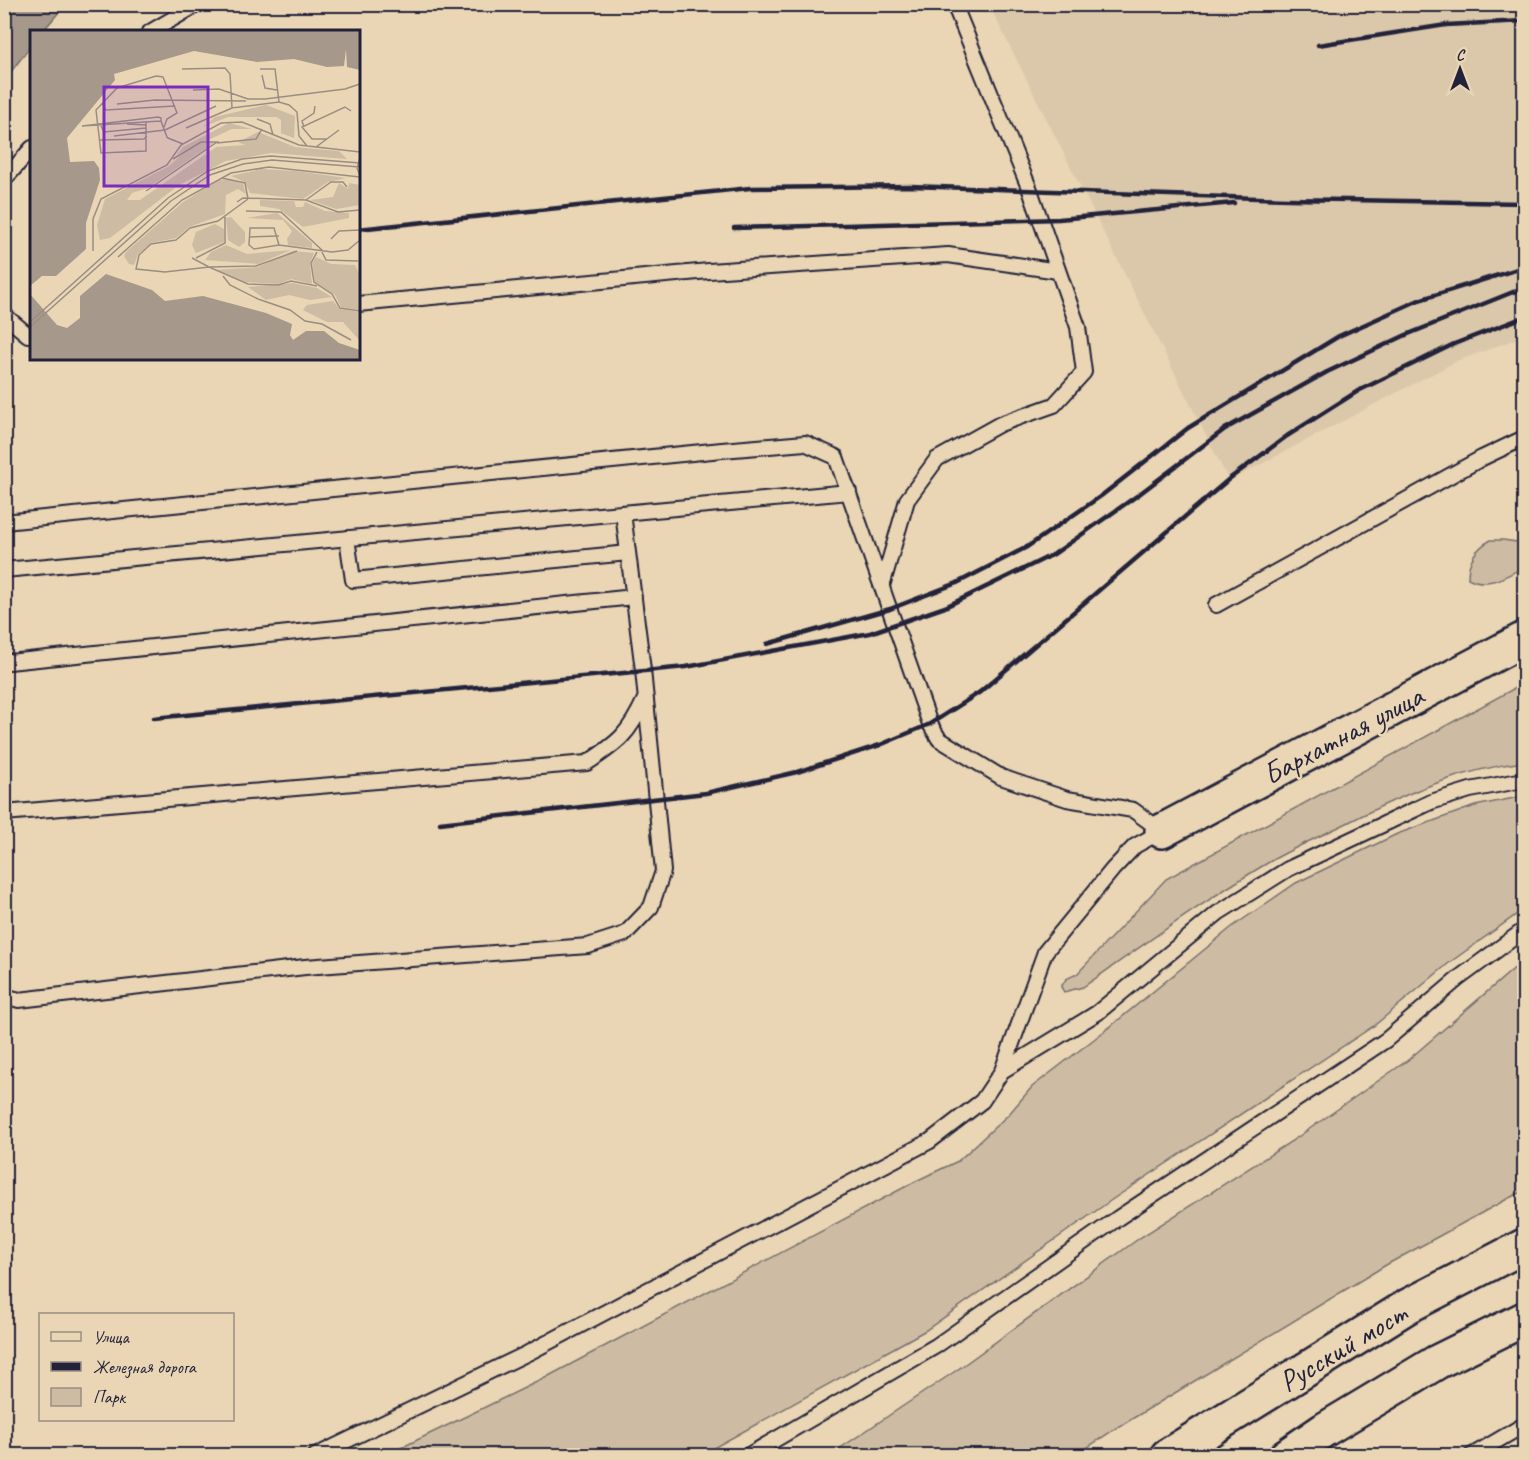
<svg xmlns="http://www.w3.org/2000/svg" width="1529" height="1460" viewBox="0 0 1529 1460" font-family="Caveat,sans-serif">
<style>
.built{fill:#dbc8ab}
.green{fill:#cdbca3;stroke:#786f6f;stroke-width:1.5}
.water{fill:#a6988b;stroke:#71696b;stroke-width:1.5}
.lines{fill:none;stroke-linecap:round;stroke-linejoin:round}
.lane-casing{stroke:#22223b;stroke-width:18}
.secondary-casing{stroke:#22223b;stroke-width:38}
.primary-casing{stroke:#22223b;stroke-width:38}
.lane{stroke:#ead6b4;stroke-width:14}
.secondary{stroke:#ead6b4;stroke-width:33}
.primary{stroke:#ead6b4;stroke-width:33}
.rail{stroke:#22223b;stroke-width:4.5}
.labels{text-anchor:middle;stroke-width:5;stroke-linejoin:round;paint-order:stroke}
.street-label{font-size:30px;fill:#22223b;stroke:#ead6b4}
.inset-road{fill:none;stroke:#9a8e84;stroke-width:1.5}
.view{fill:#7b2cbf;fill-opacity:0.15;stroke:#7b2cbf;stroke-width:3}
.inset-edge{fill:none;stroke:#22223b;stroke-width:3}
</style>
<rect width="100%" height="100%" fill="#ead6b4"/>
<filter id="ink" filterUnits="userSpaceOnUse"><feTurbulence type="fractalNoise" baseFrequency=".0167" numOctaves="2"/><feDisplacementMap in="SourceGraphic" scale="12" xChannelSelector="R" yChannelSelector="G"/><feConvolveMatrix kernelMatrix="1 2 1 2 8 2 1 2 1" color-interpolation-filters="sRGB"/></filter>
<g filter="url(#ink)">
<path class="built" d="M 989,5 L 1524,5 L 1524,336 L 1457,361 L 1229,481 Z"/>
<path class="green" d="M 1491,540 L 1503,540 L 1524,543 L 1524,567 C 1506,576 1488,589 1468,578 C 1468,561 1476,548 1491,540 Z
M 1524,683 L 1524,762 C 1460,769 1402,795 1345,824 C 1322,835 1298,846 1276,858 C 1209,897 1146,943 1083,987 L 1064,992 L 1061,987 L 1066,979 L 1077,974 L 1166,879 Z
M 1524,796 L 1524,909 L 1449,963 L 1375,1025 L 1113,1199 L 926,1330 L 701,1455 L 386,1455 L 543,1379 L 918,1180 L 958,1161 L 1009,1114 L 1032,1087 L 1111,1026 L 1232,927 L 1296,883 L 1397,834 L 1475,806 Z
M 1524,960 L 1524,1191 L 1509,1198 L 1386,1265 L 1112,1431 L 1076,1455 L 830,1455 L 954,1372 L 1141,1237 L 1295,1139 L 1408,1060 Z"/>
<path class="water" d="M 5,4 L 65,5 L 43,31 L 32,32 L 31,46 L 5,79 Z"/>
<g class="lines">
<g class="lane-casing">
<path id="lane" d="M 150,32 L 198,4
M 4,180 L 32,148
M 358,304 L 709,271 L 948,255 L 1058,271
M 4,315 L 28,335 L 32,335
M 4,522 L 722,450 L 805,443 L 836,457 L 930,724 L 939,739 L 1001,777 L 1067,799 L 1133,810 L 1162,831 L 1135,846 L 1113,869 L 1045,952 L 1002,1071 L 982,1101 L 930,1141 L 528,1353 L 315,1456
M 347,538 L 353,580 L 628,553
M 4,570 L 849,492
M 882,586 L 907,500 L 937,459 L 1000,424 L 1054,405 L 1084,372 L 1078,327 L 1030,190 L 954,4
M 1216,605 L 1482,458 L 1524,438
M 4,659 L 9,662 L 634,597
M 4,813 L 587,763 C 619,742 629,734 645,699
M 4,996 L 19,1000 L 305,967 L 588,946 L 625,934 L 651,907 L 663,871 L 643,670 L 623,513
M 1002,1071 L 1097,1013 L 1218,913 L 1288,869 L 1431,802 L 1470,790 L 1524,780
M 747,1456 L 936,1346 L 1118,1218 L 1386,1040 L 1459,978 L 1524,930
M 1471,1456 L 1524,1425"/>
</g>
<g class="secondary-casing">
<path id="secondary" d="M 1162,831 L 1524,639"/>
</g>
<g class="primary-casing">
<path id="primary" d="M 1167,1456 L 1408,1306 L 1524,1246
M 1286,1456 L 1324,1430 L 1437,1362 L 1524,1319"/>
</g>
<use href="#lane" class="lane"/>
<use href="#secondary" class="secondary"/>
<use href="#primary" class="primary"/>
<path class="rail" d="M 1318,45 L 1446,25 L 1524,21
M 734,228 L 1059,219 L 1234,203
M 358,229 L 750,188 L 910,186 L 1288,199 L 1524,203
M 767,644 L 890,609 L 957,583 L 1027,547 L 1101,496 L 1188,428 L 1339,336 L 1419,300 L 1524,267
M 154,718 L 686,667 L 870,633 L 945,607 L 1054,554 L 1138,495 L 1225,429 L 1327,372 L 1406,335 L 1513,292 L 1524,290
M 440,823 L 706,793 L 797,772 L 880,745 L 930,724 L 980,692 L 1229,479 L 1287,436 L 1358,391 L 1454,344 L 1524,317"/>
</g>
</g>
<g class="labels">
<g class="street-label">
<text transform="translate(1343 735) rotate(-28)" y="10">Бархатная улица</text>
<text transform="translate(1343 1347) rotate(-31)" y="10">Русский мост</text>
</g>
</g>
<g transform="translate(30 30)">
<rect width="330" height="330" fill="#ead6b4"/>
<path d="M 236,75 L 265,86 L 264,108 L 251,103 L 251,90 L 246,87 L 198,87 L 173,97 L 185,87 ZM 199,93 L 222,99 L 202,99 L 146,125 L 153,117 ZM 228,102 L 265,117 L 309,121 L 317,129 L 241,123 L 196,131 L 149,155 L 80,208 L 70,210 L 67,195 L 75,169 L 139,136 L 157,120 L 174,112 L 185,112 L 118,158 L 102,163 L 97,170 L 110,170 L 186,117 L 215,115 L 208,112 ZM 231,139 L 266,141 L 316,148 L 298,152 L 273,169 L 220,163 L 215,152 L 201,146 ZM 198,149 L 213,154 L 216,164 L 208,159 L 196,165 L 195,184 L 159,197 L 146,208 L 121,213 L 108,224 L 104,235 L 99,234 L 94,226 L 96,222 L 153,172 L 188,150 ZM 309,153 L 318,159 L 319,153 L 330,155 L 330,175 L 306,179 L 280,170 L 303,167 ZM 230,170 L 264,171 L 266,177 L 273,177 L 275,172 L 295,181 L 319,183 L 319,188 L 273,197 L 249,179 L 230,176 ZM 247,183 L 282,213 L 282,218 L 258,215 L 257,209 L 262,201 L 253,190 L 216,188 ZM 201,187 L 215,202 L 215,212 L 209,217 L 198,210 L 196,188 ZM 185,194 L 194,199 L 194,212 L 166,223 L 162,215 L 166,202 ZM 196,215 L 217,224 L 261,220 L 228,234 L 175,230 L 181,222 ZM 263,221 L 284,223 L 280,233 L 282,254 L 261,249 L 248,254 L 216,252 L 185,240 L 228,237 ZM 286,227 L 301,234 L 325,235 L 330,245 L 330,280 L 311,277 L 305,265 L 285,252 L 282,233 ZM 263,253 L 287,258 L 302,267 L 280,270 L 259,265 L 236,270 L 218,257 ZM 303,271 L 310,279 L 330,282 L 330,311 L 313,292 L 297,292 L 273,280 L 277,275 Z" fill="#cdbca3"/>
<path d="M 0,0 L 330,0 L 330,40 L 317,37 L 316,19 L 314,36 L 297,37 L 264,29 L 227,32 L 164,21 L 84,44 L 85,50 L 37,108 L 40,132 L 64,131 L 69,138 L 70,150 L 56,193 L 56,219 L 26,246 L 12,246 L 0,256 ZM 76,244 L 122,260 L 135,271 L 173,266 L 236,283 L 262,294 L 260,305 L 263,310 L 276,301 L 294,301 L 309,313 L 330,320 L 330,330 L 0,330 L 0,264 L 27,295 L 37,298 L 50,288 L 50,266 Z" fill="#a6988b"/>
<path class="inset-road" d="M 152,39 L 195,38 L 200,44 L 202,78 L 249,72 L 259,75 L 267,82 L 269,106 L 277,116M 230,39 L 245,39 L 249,72M 232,45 L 235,58 L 247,60M 163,60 L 189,59 L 218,69 L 235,69 L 315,59 L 330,54M 72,73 L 76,80 L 145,76M 87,74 L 125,70 L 216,71M 227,89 L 240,94 L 243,105M 131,91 L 52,96 L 128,87 L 131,88 L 131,91 L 137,107 L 138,108 L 153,114M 116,92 L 116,121 L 71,123 L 66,80 L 87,58 L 126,46 L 133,47 L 147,83 L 137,89 L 134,97M 97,94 L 116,95M 71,96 L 74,102 L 116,98M 274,97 L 272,91 L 284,83 L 285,76M 156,98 L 202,78M 84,106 L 135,100 L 186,76M 297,109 L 282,109 L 272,97 L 315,77 L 321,81M 70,110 L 114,109 L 117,106M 187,113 L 226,109 L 232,99M 286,117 L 309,100M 330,128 L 327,138 L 330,146M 192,148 L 215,153 L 218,169M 116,161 L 187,112 L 171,112 L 143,129M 218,169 L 188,191 L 160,198 L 146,210 L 121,214 L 109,225 L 106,239 L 135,242 L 179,237 L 218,254 L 248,255 L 261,251 L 287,256M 276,170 L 301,152 L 313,152 L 317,157M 207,172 L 213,168 L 276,170 L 308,182 L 330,180M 216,181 L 251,182 L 293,221M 219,207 L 249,206M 301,209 L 309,201 L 330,200M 249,215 L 244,198 L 220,198 L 219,215 L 224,219 L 249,215 L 302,222 L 318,220 L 330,210M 63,221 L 63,189 L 71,169 L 137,135 L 151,115 L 191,93 L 212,92 L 269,115 L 330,122M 287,222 L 281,233 L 284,252 L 302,264 L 310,278 L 330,281M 292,222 L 296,230 L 328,231M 88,227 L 152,170 L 201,143 L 239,137 L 330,147M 162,228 L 179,237 L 226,236 L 267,221M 166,228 L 195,213 L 195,185M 193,246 L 200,255 L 228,269 L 260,280 L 275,291 L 292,294 L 321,310M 0,292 L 138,168 L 178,141 L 212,129 L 241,126 L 330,133M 0,297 L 141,171 L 180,145 L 213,134 L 242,130 L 330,137"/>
<path class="view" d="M 74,57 L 178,57 L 178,156 L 74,156 Z"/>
<rect width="330" height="330" class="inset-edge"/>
</g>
<rect width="1529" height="1460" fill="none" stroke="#ead6b4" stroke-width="24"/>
<rect x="12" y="12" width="1505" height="1436" fill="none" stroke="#22223b" stroke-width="2" filter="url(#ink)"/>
<rect x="39" y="1313" width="195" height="108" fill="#ead6b4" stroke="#9a8e84" stroke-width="1.5"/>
<rect x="51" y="1332" width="30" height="9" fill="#ead6b4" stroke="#9a8e84" stroke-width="1.5"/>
<text x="93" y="1343" font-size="18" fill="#22223b">Улица</text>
<rect x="51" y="1362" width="30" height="9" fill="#22223b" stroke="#9a8e84" stroke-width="1.5"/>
<text x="93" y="1373" font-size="18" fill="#22223b">Железная дорога</text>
<rect x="51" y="1388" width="30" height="18" fill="#cdbca3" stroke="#9a8e84" stroke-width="1.5"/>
<text x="93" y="1403" font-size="18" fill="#22223b">Парк</text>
<g transform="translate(1460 69)" stroke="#ead6b4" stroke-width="4.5" paint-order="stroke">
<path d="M0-4.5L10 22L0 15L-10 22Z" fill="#22223b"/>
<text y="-9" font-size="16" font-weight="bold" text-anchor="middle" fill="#22223b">С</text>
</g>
</svg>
